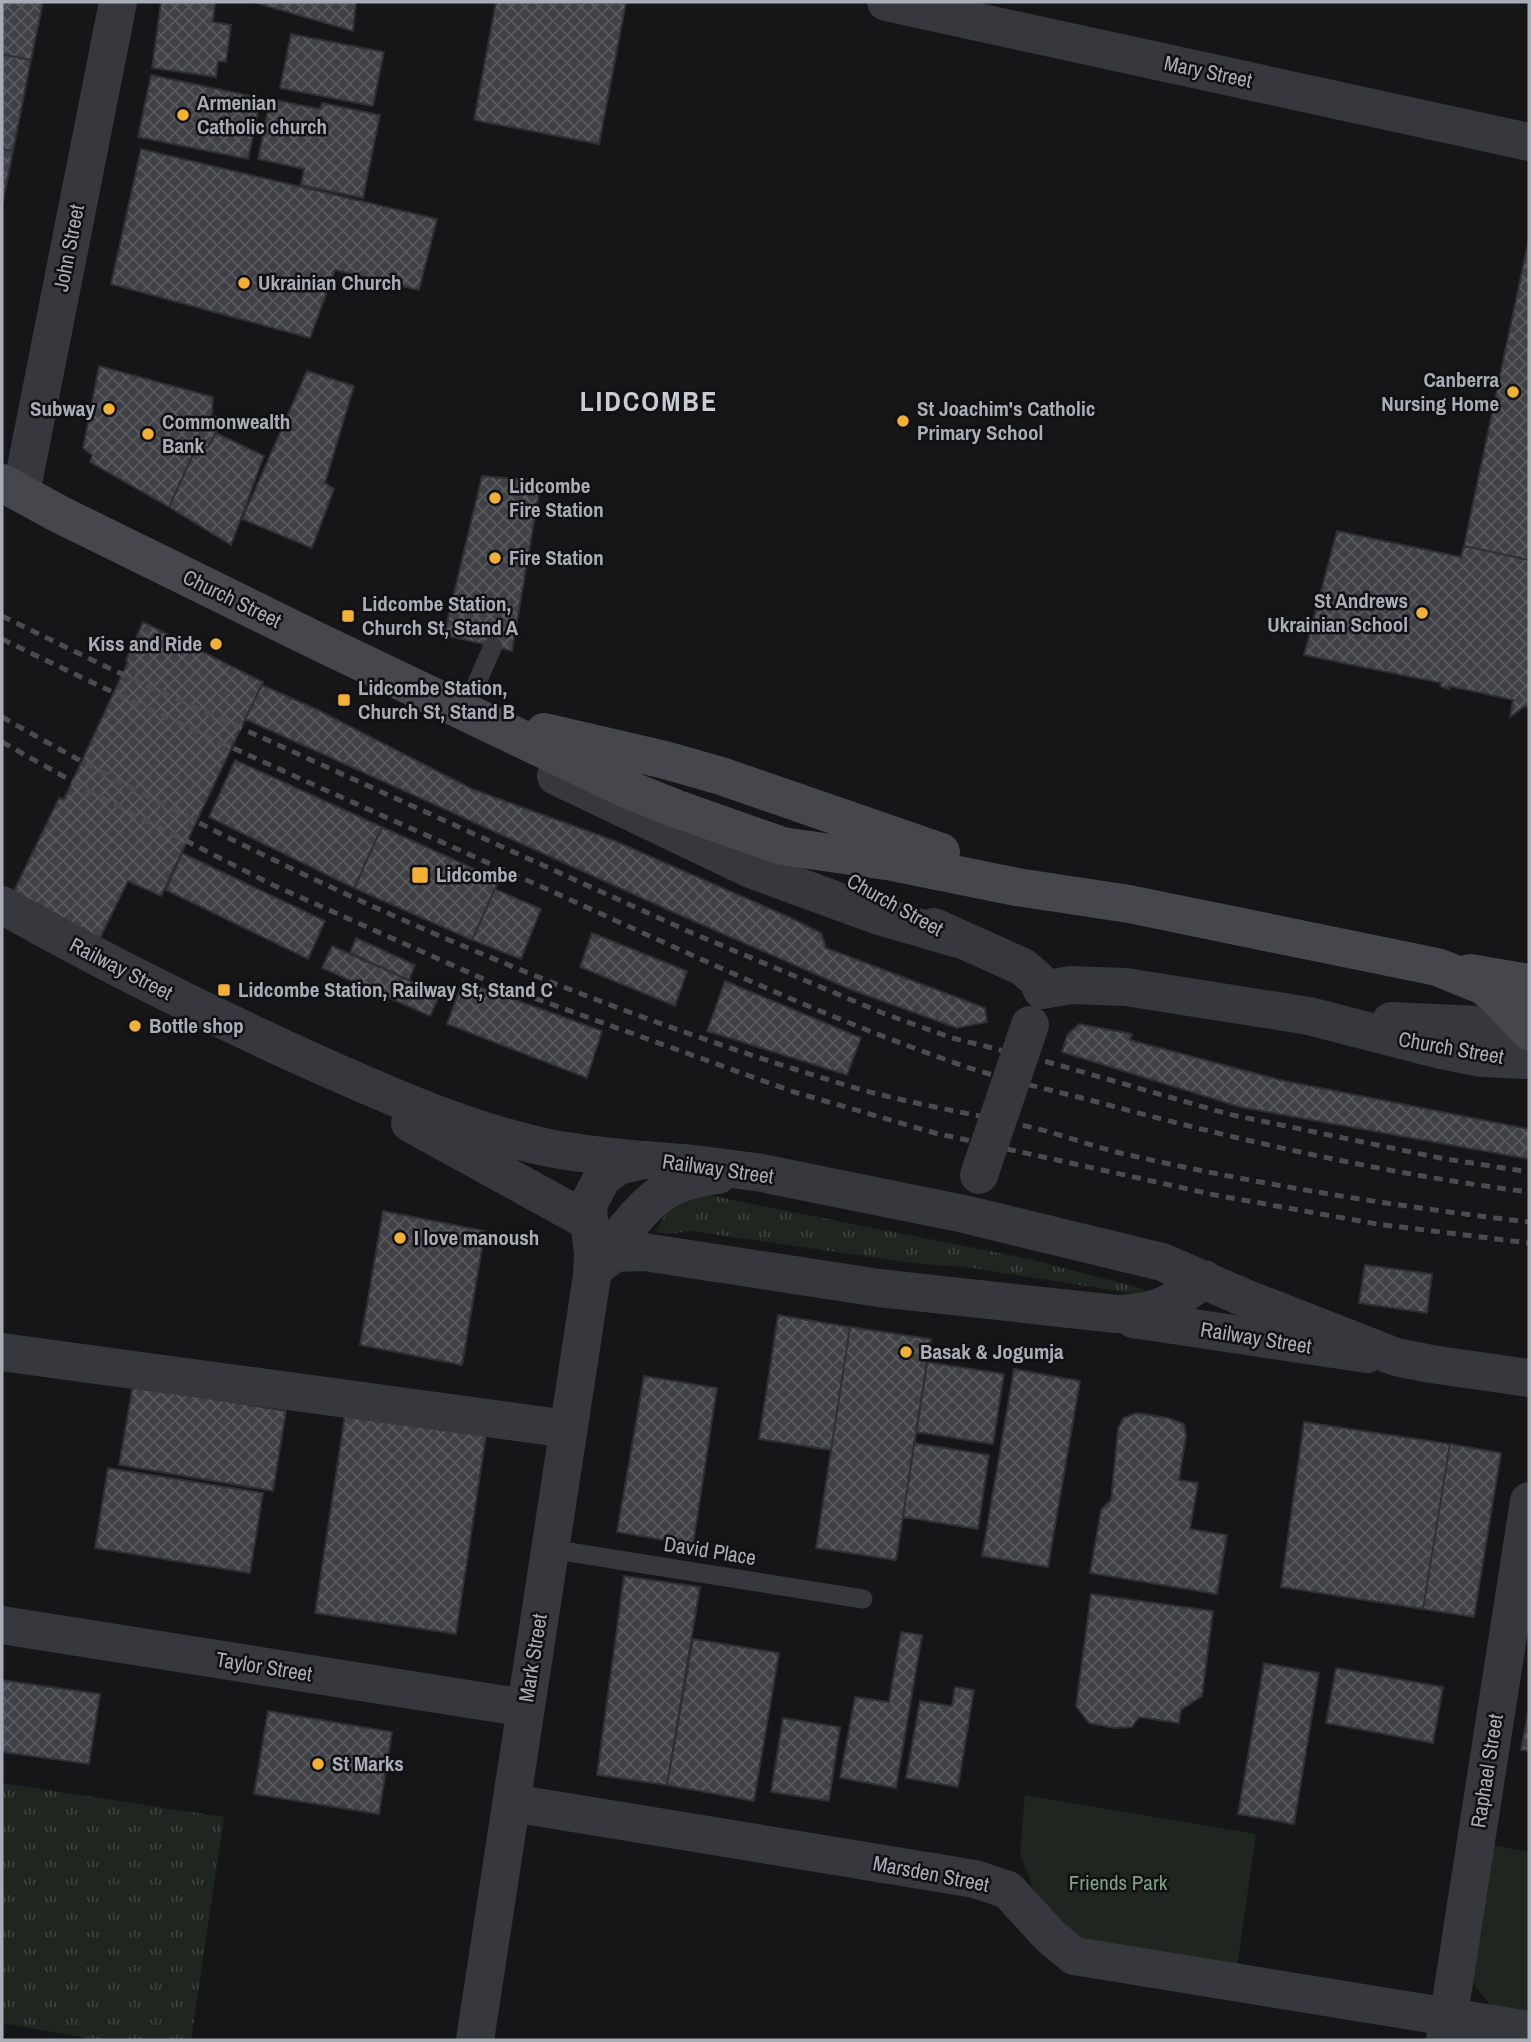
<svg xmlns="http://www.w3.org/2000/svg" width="1531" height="2042" viewBox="0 0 1531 2042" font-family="'Archivo Narrow',sans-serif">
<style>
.grass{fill:url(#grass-tufts)}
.park{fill:#1e261f}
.building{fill:url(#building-cross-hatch);stroke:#303034;stroke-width:2}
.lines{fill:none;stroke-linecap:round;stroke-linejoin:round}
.service{stroke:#37383d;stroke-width:19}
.minor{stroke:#37383d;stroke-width:38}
.tertiary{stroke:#37383d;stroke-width:38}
.secondary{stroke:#45474d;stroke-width:38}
.rail{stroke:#4a4c52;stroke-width:5;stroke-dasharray:9 7;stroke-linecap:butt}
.tertiary-bridge{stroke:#37383d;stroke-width:38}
.poi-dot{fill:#f2b134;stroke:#111113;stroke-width:2.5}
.labels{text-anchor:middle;stroke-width:5;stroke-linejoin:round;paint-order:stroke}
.street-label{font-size:21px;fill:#a8adb8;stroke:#111113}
.poi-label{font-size:21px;font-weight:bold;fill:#a8adb8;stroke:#111113;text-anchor:start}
.park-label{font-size:21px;fill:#7fa381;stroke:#111113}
.district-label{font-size:28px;font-weight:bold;letter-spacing:2px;fill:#c9ccd4;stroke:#111113}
</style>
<defs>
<pattern id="grass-tufts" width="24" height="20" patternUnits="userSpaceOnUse" patternTransform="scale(1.75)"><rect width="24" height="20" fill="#1e261f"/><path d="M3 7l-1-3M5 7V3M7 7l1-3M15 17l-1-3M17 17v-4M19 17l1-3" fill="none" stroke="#3c433d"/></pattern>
<pattern id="building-cross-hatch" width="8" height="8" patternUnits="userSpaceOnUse" patternTransform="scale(1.75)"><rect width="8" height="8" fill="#404145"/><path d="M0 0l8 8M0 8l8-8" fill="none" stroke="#595a5e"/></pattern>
</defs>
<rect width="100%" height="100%" fill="#161618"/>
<path class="grass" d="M 703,1194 L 1029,1259 L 1144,1289 L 1143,1295 L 966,1267 L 920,1264 L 691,1231 L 666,1234 L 656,1232 C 668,1205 677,1203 703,1194 Z
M 2,1783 L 224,1817 L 191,2040 L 98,2040 L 2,2023 Z"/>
<path class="park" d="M 1025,1795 L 1256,1834 L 1236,1975 L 1082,1950 L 1043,1913 L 1020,1854 Z
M 1485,1844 L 1529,1852 L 1529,2021 L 1498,2016 L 1464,1971 Z"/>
<path class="building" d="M 2,2 L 43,2 L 31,60 L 2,54 Z
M 161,2 L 215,2 L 213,22 L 231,25 L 226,62 L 218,61 L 216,77 L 152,68 Z
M 252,2 L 356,2 L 353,31 Z
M 496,2 L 626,3 L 599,144 L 474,120 Z
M 291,34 L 384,52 L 373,106 L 280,88 Z
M 2,54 L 31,60 L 13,151 L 2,149 Z
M 151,75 L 261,98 L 248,159 L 138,137 Z
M 270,99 L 320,109 L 322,103 L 380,115 L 363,198 L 301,185 L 304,169 L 258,159 Z
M 2,149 L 13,151 L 3,202 L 2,202 Z
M 141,149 L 437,219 L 419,290 L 335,270 L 310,338 L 111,284 Z
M 1529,238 L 1529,560 L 1464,546 Z
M 99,366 L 213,397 L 212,416 L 224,418 L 208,447 L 196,448 L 169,507 L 90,462 L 92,455 L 83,448 Z
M 307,371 L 354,386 L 325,483 L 334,489 L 312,548 L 242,519 Z
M 216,433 L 264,456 L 231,545 L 169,507 L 196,448 L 208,447 Z
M 482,476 L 541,481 L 512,651 L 444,635 Z
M 1337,531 L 1461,557 L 1464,546 L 1529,560 L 1529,706 L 1524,707 L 1510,717 L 1513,700 L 1449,686 L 1449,689 L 1440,686 L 1441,683 L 1304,655 Z
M 143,622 L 263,682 L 161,896 L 128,881 L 99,940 L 11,897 L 59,798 L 64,799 L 128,662 L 126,660 Z
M 262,685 L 318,710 L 472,789 L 615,841 L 791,918 L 821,933 L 826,948 L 985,1008 L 987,1022 L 957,1028 L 852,990 L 664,908 L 245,719 Z
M 235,760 L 382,827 L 354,888 L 209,817 Z
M 382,827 L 499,880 L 472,940 L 354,888 Z
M 182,853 L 325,921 L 308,959 L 166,890 Z
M 495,889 L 541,909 L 521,959 L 472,940 Z
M 592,933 L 687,971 L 675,1006 L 580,967 Z
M 356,938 L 415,965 L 409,980 L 350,953 Z
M 332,946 L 440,994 L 430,1016 L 322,968 Z
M 463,981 L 602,1031 L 587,1078 L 447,1024 Z
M 725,981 L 861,1038 L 847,1075 L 707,1031 Z
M 1079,1024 L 1132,1034 L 1130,1040 L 1280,1080 L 1529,1129 L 1529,1159 L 1240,1107 L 1062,1052 L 1067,1035 Z
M 383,1211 L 485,1231 L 462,1365 L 360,1345 Z
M 1365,1265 L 1432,1274 L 1427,1313 L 1359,1303 Z
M 778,1315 L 850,1327 L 831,1450 L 759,1439 Z
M 850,1327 L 931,1339 L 896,1560 L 816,1548 Z
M 927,1362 L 1004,1374 L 993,1444 L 916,1432 Z
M 1014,1369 L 1080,1381 L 1048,1567 L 982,1556 Z
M 644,1376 L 717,1388 L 693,1545 L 617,1532 Z
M 133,1385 L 286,1411 L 273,1491 L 119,1465 Z
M 346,1408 L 487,1429 L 456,1634 L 315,1613 Z
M 1137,1413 L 1168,1418 L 1184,1424 L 1186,1436 L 1179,1480 L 1198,1483 L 1190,1529 L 1227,1535 L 1217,1594 L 1090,1573 L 1101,1510 L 1111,1500 L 1118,1429 L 1123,1418 Z
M 1304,1422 L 1450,1444 L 1423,1609 L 1281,1587 Z
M 914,1443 L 989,1455 L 978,1529 L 903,1517 Z
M 1450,1444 L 1501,1453 L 1474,1617 L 1423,1609 Z
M 108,1468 L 263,1493 L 250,1573 L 95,1548 Z
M 624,1576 L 700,1587 L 667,1785 L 597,1775 Z
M 1091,1594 L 1213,1611 L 1202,1696 L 1181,1710 L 1179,1723 L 1139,1717 L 1132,1727 L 1115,1728 L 1089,1723 L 1076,1706 Z
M 901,1632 L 922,1635 L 896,1788 L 840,1778 L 855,1697 L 889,1702 Z
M 693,1639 L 779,1653 L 754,1801 L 667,1785 Z
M 1264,1663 L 1319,1673 L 1294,1824 L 1238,1814 Z
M 1336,1668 L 1443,1687 L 1433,1743 L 1326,1723 Z
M 2,1680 L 100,1694 L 89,1764 L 2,1752 Z
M 955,1687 L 974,1690 L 958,1787 L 906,1778 L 920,1701 L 952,1706 Z
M 1529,1707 L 1529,1751 L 1521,1750 Z
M 268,1711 L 392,1732 L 379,1814 L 254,1794 Z
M 783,1718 L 840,1727 L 829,1801 L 771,1792 Z"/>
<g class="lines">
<path class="service" d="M 464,712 L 493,646
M 550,1549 L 863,1599"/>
<path class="minor" d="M 886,2 L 1529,142
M 2,905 C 105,963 211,1016 320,1065 C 392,1097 467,1130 544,1147 C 577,1154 611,1157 644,1160
M 410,1123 L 588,1221
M 596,1267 L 615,1253 L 644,1252 L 879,1288 L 1116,1314 C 1159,1313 1171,1304 1204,1279
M 1133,1319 L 1367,1354
M 2,1352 L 568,1429
M 2,1625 L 525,1708
M 512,1803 L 975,1879 L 1008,1890 L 1050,1936 L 1074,1956 L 1529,2030
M 1445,2040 L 1529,1501"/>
<path class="tertiary" d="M 21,493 L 118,2
M 556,776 L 753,870 L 876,915 L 955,938
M 934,927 L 1023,967 L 1038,980 L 1042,990
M 1042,990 L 1071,985 L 1126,987 L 1309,1016 L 1441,1050 L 1482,1058 L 1529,1060
M 1391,1021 L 1526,1027
M 592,1276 C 600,1259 612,1246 623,1232 C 654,1195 669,1181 718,1175
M 475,2040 L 592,1276 L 593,1254 L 588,1210 L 590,1201 L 602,1178 L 618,1166 L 644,1160 L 694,1164 L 762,1173 L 964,1214 L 1162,1262 L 1245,1298 L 1396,1357 L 1431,1364 L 1529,1378"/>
<path class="secondary" d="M 2,483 L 59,514 L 315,640 L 622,787 L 677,809 L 782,846 L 893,862 L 1017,887 L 1129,904 L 1437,967 L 1482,985 L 1494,994 L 1529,1031
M 544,732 L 665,760 L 721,776 L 941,852
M 1470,973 L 1529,983"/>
<path class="rail" d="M 2,616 L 113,670 L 692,933 L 885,1014 L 952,1038 L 1041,1060 L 1228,1114 L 1440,1158 L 1529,1172
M 2,639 C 176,724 354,803 531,882 C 673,946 814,1014 961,1065 C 1010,1082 1062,1092 1112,1106 C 1250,1143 1388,1174 1529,1192
M 2,717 C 273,871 560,1000 859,1089 C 916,1105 976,1114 1034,1128 C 1063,1135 1091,1146 1120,1153 C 1255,1184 1392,1206 1529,1222
M 2,742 L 104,799 L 273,885 L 490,982 L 794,1092 L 935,1133 L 1215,1195 L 1377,1224 L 1529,1243"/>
<path class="tertiary-bridge" d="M 979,1175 L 1030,1025"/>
</g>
<g class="poi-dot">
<circle cx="183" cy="115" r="7"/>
<circle cx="244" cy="283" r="7"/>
<circle cx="1513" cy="392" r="7"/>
<circle cx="109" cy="409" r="7"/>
<circle cx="903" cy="421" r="7"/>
<circle cx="148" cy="434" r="7"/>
<circle cx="495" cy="498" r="7"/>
<circle cx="495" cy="558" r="7"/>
<circle cx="1422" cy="613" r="7"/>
<rect x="341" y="609" width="14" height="14" rx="3.5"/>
<circle cx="216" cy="644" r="7"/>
<rect x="337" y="693" width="14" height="14" rx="3.5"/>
<rect x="411" y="866" width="18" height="18" rx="3.5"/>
<rect x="217" y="983" width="14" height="14" rx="3.5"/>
<circle cx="135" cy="1026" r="7"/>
<circle cx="400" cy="1238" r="7"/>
<circle cx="906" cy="1352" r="7"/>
<circle cx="318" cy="1764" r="7"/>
</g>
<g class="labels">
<g class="street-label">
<text transform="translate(1208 72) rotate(12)" y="7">Mary Street</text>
<text transform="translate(69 248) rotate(-79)" y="7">John Street</text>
<text transform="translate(232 599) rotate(26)" y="7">Church Street</text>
<text transform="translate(895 905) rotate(29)" y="7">Church Street</text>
<text transform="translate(121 969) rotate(27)" y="7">Railway Street</text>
<text transform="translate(1451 1048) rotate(10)" y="7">Church Street</text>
<text transform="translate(718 1169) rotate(8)" y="7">Railway Street</text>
<text transform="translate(1256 1338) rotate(9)" y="7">Railway Street</text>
<text transform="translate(710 1551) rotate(9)" y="7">David Place</text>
<text transform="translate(533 1658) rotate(-81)" y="7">Mark Street</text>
<text transform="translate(264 1667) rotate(9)" y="7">Taylor Street</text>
<text transform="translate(1487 1771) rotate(-81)" y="7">Raphael Street</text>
<text transform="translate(931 1874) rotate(11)" y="7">Marsden Street</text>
</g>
<g class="poi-label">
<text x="197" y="110">Armenian<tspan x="197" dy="24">Catholic church</tspan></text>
<text x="258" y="290">Ukrainian Church</text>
<text x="1499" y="387" text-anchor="end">Canberra<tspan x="1499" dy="24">Nursing Home</tspan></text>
<text x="95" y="416" text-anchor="end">Subway</text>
<text x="917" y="416">St Joachim's Catholic<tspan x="917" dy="24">Primary School</tspan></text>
<text x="162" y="429">Commonwealth<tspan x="162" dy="24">Bank</tspan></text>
<text x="509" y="493">Lidcombe<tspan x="509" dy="24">Fire Station</tspan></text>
<text x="509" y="565">Fire Station</text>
<text x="1408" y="608" text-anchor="end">St Andrews<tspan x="1408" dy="24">Ukrainian School</tspan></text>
<text x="362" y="611">Lidcombe Station,<tspan x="362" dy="24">Church St, Stand A</tspan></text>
<text x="202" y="651" text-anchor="end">Kiss and Ride</text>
<text x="358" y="695">Lidcombe Station,<tspan x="358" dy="24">Church St, Stand B</tspan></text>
<text x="436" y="882">Lidcombe</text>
<text x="238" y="997">Lidcombe Station, Railway St, Stand C</text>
<text x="149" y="1033">Bottle shop</text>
<text x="414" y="1245">I love manoush</text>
<text x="920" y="1359">Basak &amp; Jogumja</text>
<text x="332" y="1771">St Marks</text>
</g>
<g class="park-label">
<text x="1118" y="1890">Friends Park</text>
</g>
<g class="district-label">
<text x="649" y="411">LIDCOMBE</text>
</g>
</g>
<rect width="1531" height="2042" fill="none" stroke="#a8adb8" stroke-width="7"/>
</svg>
